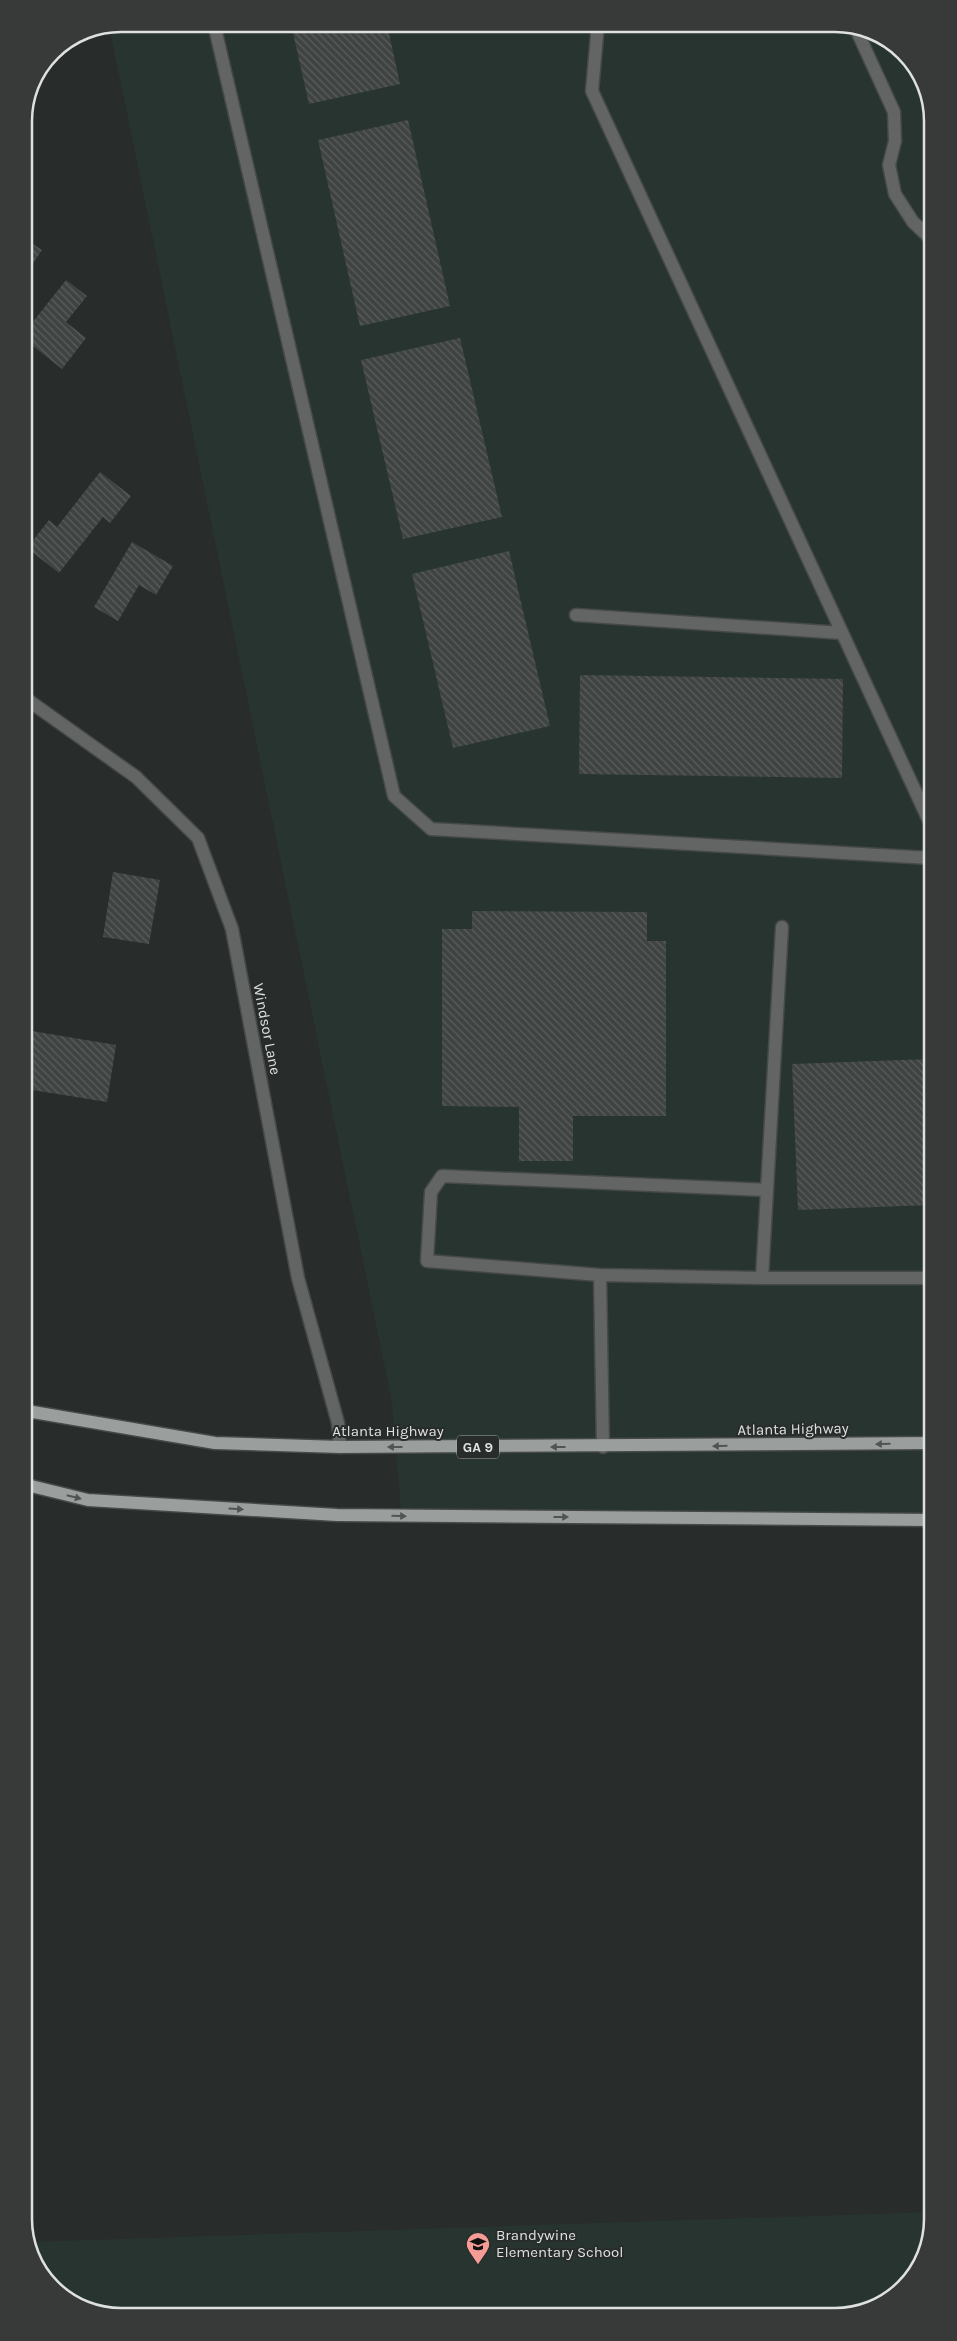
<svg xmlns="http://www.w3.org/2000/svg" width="957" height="2341" viewBox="0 0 957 2341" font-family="Karla,sans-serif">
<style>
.built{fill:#283430}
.building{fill:url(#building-back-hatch)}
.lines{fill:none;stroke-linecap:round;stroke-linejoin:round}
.minor-casing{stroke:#454948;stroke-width:15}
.major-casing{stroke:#454948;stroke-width:15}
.minor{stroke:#636564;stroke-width:12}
.major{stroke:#9a9e9c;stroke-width:12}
.oneway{fill:#505453}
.labels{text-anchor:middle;stroke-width:4;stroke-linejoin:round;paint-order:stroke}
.shield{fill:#282c2b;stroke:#a7abaa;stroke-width:1}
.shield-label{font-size:14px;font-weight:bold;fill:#dee1e0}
.street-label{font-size:15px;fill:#dee1e0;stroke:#282c2b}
.poi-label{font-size:15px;fill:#dee1e0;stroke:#282c2b;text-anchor:start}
.rim{fill:none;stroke:#dee1e0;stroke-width:2.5}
</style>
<defs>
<pattern id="building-back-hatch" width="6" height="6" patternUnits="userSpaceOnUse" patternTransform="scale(1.25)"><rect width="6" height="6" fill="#3f4342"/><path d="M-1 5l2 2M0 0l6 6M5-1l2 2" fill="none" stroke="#5a5e5d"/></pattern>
</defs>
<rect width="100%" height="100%" fill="#282c2b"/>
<path class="built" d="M 122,24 L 842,24 L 895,44 L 928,90 L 932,1521 L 402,1522 L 392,1402 L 109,26 Z
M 933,2212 L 933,2220 L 913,2279 L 867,2312 L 115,2317 L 62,2297 L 29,2251 L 29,2242 Z"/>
<path class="building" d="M 291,24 L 387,24 L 400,84 L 309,104 Z
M 408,120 L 450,306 L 360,326 L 318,140 Z
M 24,238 L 42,250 L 24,277 Z
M 66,280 L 87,296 L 66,322 L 86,338 L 62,369 L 24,339 L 24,333 Z
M 460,338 L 502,517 L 403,539 L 361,360 Z
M 100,472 L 131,496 L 110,523 L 103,517 L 59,573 L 27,548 L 49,520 L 57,527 Z
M 132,542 L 173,566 L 156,595 L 139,585 L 118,621 L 94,607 Z
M 509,551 L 550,726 L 453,748 L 412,574 Z
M 580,675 L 843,679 L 842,778 L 579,774 Z
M 113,872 L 160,880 L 149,944 L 103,937 Z
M 472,911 L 647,912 L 647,941 L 666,941 L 666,1116 L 573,1116 L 573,1161 L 519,1161 L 519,1107 L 442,1106 L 442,929 L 472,929 Z
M 26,1030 L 116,1045 L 107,1102 L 26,1089 Z
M 930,1059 L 931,1205 L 798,1210 L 792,1064 Z"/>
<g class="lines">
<g class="minor-casing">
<path id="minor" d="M 214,24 L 394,796 L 431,829 L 930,858
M 598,24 L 592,91 L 930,823
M 856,29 L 894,112 L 895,141 L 889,165 L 895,194 L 913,222 L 928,236
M 576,615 L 842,633
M 25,698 L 136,777 L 198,838 L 232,929 L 298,1278 L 338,1423 L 340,1447
M 782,927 L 767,1190 L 442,1176 L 431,1192 L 427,1261 L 600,1275 L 762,1278 L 931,1278
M 600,1275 L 603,1447
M 762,1278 L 767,1190"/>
</g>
<g class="major-casing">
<path id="major" d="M 27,1411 L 215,1443 L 340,1447 L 931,1443
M 27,1485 L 88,1500 L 337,1515 L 932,1520"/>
</g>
<use href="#minor" class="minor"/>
<use href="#major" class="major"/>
</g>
<defs><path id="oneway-solid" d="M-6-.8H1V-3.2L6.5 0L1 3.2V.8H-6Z" transform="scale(1.25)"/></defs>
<g class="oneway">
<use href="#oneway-solid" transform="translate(883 1444) rotate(179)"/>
<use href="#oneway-solid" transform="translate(720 1446) rotate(179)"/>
<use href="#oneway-solid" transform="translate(395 1447) rotate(180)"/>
<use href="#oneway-solid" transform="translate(558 1447) rotate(180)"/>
<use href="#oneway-solid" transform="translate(74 1497) rotate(14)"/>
<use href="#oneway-solid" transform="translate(236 1509) rotate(3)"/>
<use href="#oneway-solid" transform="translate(399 1516) rotate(1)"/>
<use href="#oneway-solid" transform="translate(561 1517)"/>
</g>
<defs>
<g id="school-pin" transform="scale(1.25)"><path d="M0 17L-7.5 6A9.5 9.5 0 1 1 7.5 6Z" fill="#f59c96" stroke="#282c2b"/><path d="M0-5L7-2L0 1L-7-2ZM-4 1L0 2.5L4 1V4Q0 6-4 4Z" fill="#111"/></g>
</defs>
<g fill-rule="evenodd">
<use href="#school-pin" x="478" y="2244"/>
</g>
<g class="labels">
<rect class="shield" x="457" y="1435.5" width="42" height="23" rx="4"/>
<g class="shield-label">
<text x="478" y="1452">GA 9</text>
</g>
<g class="street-label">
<text transform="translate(267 1029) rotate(79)" y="5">Windsor Lane</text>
<text transform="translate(793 1429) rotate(-1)" y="5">Atlanta Highway</text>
<text x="388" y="1436">Atlanta Highway</text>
</g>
<g class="poi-label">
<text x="496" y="2240">Brandywine<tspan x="496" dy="17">Elementary School</tspan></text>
</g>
</g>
<path d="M0 0H957V2341H0ZM121 32H835A89 89 0 0 1 924 121V2219A89 89 0 0 1 835 2308H121A89 89 0 0 1 32 2219V121A89 89 0 0 1 121 32Z" fill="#373a39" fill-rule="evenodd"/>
<path class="rim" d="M121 32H835A89 89 0 0 1 924 121V2219A89 89 0 0 1 835 2308H121A89 89 0 0 1 32 2219V121A89 89 0 0 1 121 32Z"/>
</svg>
